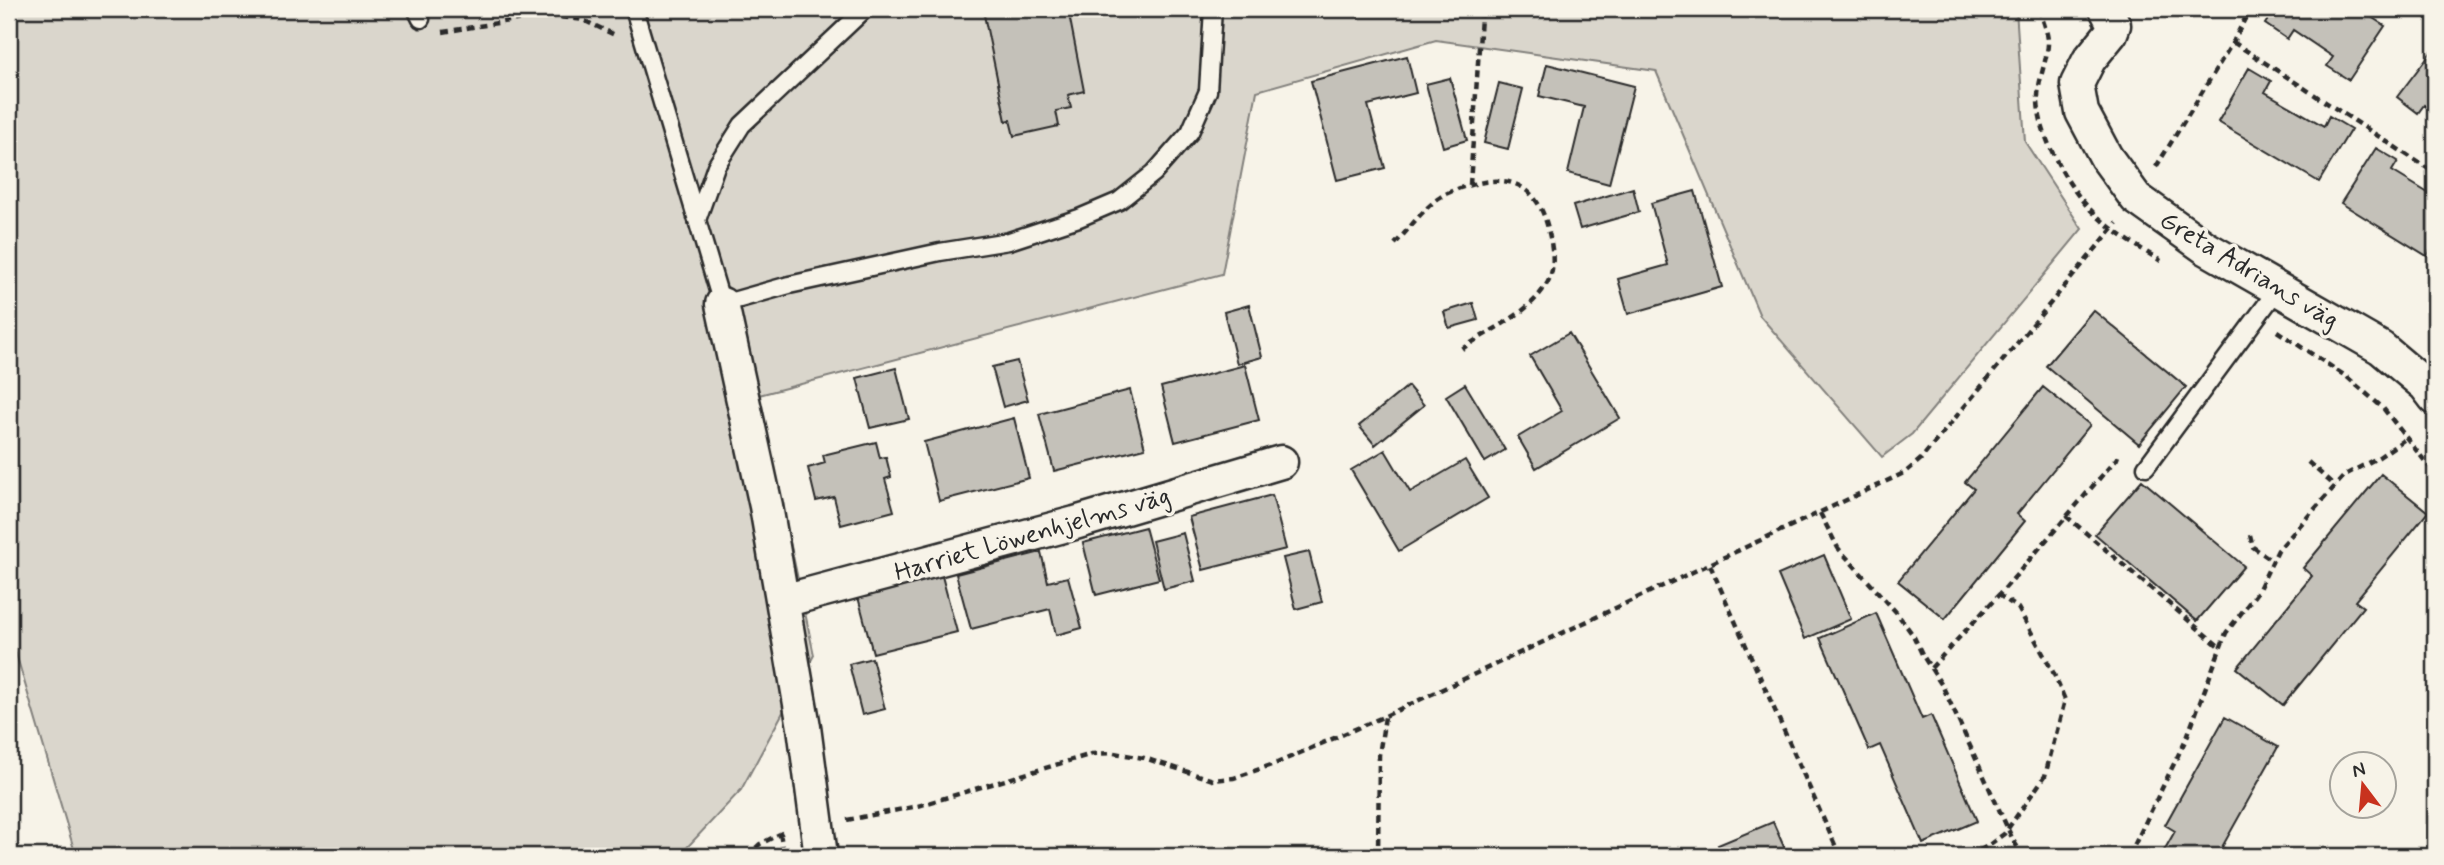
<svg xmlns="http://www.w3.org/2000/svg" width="2444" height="865" viewBox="0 0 2444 865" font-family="Mynerve,sans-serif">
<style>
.green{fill:#dad6cc;stroke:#82807c;stroke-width:2}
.building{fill:#c4c1b9;stroke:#2b2b2b;stroke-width:2}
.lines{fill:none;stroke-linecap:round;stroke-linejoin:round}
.lane-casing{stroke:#2b2b2b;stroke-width:21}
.street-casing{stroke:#2b2b2b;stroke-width:37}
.path{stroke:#2b2b2b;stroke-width:4.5;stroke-dasharray:7 5;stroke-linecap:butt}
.lane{stroke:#f7f3e8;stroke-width:16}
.street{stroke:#f7f3e8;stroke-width:32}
.labels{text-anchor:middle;stroke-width:7;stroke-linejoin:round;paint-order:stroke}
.street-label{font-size:26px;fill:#2b2b2b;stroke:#f7f3e8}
</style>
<rect width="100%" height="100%" fill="#f7f3e8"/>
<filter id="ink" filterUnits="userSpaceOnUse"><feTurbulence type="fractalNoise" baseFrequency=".0143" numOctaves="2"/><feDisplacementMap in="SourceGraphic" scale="14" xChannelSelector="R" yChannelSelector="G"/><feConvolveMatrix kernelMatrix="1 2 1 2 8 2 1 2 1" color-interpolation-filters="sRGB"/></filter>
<g filter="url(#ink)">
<path class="green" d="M 9,9 L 2016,9 L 2025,142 L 2082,229 L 1912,434 L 1882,457 L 1760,316 L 1656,71 L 1436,40 L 1257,91 L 1222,274 L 759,395 L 814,655 L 741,790 L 679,856 L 76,856 L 9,630 Z"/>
<path class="building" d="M 979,9 L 1068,9 L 1084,91 L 1068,95 L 1071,108 L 1056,111 L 1059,126 L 1014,136 L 1010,120 L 1006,121 L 983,10 Z
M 2275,9 L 2359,9 L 2385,26 L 2349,80 L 2327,66 L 2333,57 L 2293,30 L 2287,39 L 2265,24 Z
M 2435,47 L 2435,114 L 2424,105 L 2418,113 L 2397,97 Z
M 1407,56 L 1416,93 L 1368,105 L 1385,168 L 1337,180 L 1311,81 Z
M 1547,64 L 1634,86 L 1609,184 L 1568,173 L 1584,107 L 1539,96 Z
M 2249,68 L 2271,81 L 2265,92 L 2324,126 L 2329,116 L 2351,129 L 2319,182 L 2218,122 Z
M 1450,78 L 1467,140 L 1443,147 L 1426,84 Z
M 1499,83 L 1523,89 L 1508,149 L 1484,143 Z
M 2376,148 L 2398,161 L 2392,171 L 2433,196 L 2435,193 L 2435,243 L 2427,256 L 2341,203 Z
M 1633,188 L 1639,212 L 1580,229 L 1573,206 Z
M 1695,191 L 1722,287 L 1628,314 L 1618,279 L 1668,265 L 1651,203 Z
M 1473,303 L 1478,320 L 1449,328 L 1444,312 Z
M 1249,305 L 1262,357 L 1237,364 L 1224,312 Z
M 2093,310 L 2186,387 L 2139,444 L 2046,366 Z
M 1569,333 L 1620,418 L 1536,468 L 1518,437 L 1562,411 L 1530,356 Z
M 1017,361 L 1028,400 L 1003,407 L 992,367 Z
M 1245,365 L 1259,420 L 1175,442 L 1161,387 Z
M 896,368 L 909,419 L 870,428 L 857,378 Z
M 1465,384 L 1505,450 L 1485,462 L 1446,396 Z
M 1408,386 L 1424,405 L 1375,445 L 1359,426 Z
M 2043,387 L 2090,425 L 2017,514 L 2025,521 L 1945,619 L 1898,581 L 1974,489 L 1965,482 Z
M 1130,390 L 1145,448 L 1054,471 L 1039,414 Z
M 1014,418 L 1029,478 L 939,501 L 924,442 Z
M 876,442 L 880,458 L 886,457 L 891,477 L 885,479 L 894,511 L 841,525 L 834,497 L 816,501 L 808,468 L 825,463 L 823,455 Z
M 1385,450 L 1410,492 L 1465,460 L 1488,498 L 1399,551 L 1351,470 Z
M 2381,474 L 2428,512 L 2355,601 L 2363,607 L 2283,705 L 2237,668 L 2312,576 L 2303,568 Z
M 2142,480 L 2244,566 L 2197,621 L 2095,534 Z
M 1272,495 L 1286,549 L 1203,570 L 1189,517 Z
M 1145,527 L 1159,579 L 1096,595 L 1083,543 Z
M 1183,533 L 1195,581 L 1164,589 L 1152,541 Z
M 1041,552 L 1048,582 L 1068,577 L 1082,628 L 1056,635 L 1050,609 L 971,629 L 956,574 Z
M 1309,552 L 1322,602 L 1296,609 L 1283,558 Z
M 1824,555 L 1851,619 L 1805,639 L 1778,575 Z
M 942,576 L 957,632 L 873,653 L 858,597 Z
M 1876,613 L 1922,719 L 1931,715 L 1977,821 L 1923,844 L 1880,745 L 1869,750 L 1820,638 Z
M 872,658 L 885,709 L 862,715 L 849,664 Z
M 2225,717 L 2278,747 L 2222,847 L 2231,852 L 2229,856 L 2161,856 L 2175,831 L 2165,825 Z
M 1773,822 L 1788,856 L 1723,856 L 1718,845 Z"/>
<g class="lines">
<g class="lane-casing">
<path id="lane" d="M 416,9 L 421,19
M 634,9 L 722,304 L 789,285 L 940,252 L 1009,241 L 1079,218 L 1119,201 L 1154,173 L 1190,132 L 1208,91 L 1213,9
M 697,220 L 716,166 L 742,125 L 865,9
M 2146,467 L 2277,290"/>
</g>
<g class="street-casing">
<path id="street" d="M 2106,9 L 2114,25 L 2111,33 L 2089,60 L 2077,84 L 2082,112 L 2106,157 L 2136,198 L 2206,248 L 2381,348 L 2425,385 L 2435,398
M 722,304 L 766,506 L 804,727 L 821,856
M 783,601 L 1075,523 L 1281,462"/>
</g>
<path class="path" d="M 2039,9 C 2042,18 2047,30 2048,40 C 2049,55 2038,79 2038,97 C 2037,134 2069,191 2096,215 C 2115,233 2138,247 2161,261
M 443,32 L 545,15 L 583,20 L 615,35
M 2233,42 L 2435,173
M 2156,167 L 2233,42 L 2250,9
M 1470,185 L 1481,17 L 1485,9
M 1395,244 C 1409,229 1422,210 1439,198 C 1451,190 1465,186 1479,183 C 1519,174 1541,194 1549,233 C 1553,250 1556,270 1546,285 C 1527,316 1490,329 1462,349
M 2277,331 L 2347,377 L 2383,408 L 2435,474
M 2308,462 L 2335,486
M 1820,513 L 1838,548 L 1896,612 L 1913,635 L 1923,656 L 1943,687 L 2013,840 L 2023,856
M 2066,516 L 2221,648
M 2250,535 L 2253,547 L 2273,561
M 1710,565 L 1840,856
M 1931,668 L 2006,587 L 2117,458 L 2122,460
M 847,820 L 918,806 L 1092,754 L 1114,753 L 1144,758 L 1213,780 L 1234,778 L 1277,763 L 1385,716 L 1906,472 L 1921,459 L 2117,223
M 780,833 L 784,856
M 747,856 L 760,844 L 784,832
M 1378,856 L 1379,755 L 1385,717
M 1969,856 L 1986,847 L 2004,834 L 2045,776 L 2065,700 L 2053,672 L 2018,608 L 1999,595
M 2129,856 L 2187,737 L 2226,633 L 2258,591 L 2278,550 L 2345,475 L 2379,457 L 2408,437"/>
<use href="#lane" class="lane"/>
<use href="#street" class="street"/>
</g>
</g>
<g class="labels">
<g class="street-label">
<text transform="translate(2250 269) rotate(31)" y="9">Greta Adrians väg</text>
<text transform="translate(1032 533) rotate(-16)" y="9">Harriet Löwenhjelms väg</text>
</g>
</g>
<rect width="2444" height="865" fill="none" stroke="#f7f3e8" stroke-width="35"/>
<rect x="18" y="18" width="2409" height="830" fill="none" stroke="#2b2b2b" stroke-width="2.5" filter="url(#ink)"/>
<g transform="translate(2363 785) rotate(344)"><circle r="33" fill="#f7f3e8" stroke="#a5a39c" stroke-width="2"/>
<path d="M0-5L12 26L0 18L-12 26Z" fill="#c8321e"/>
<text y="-10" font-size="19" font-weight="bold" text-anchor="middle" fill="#2b2b2b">N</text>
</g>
</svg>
